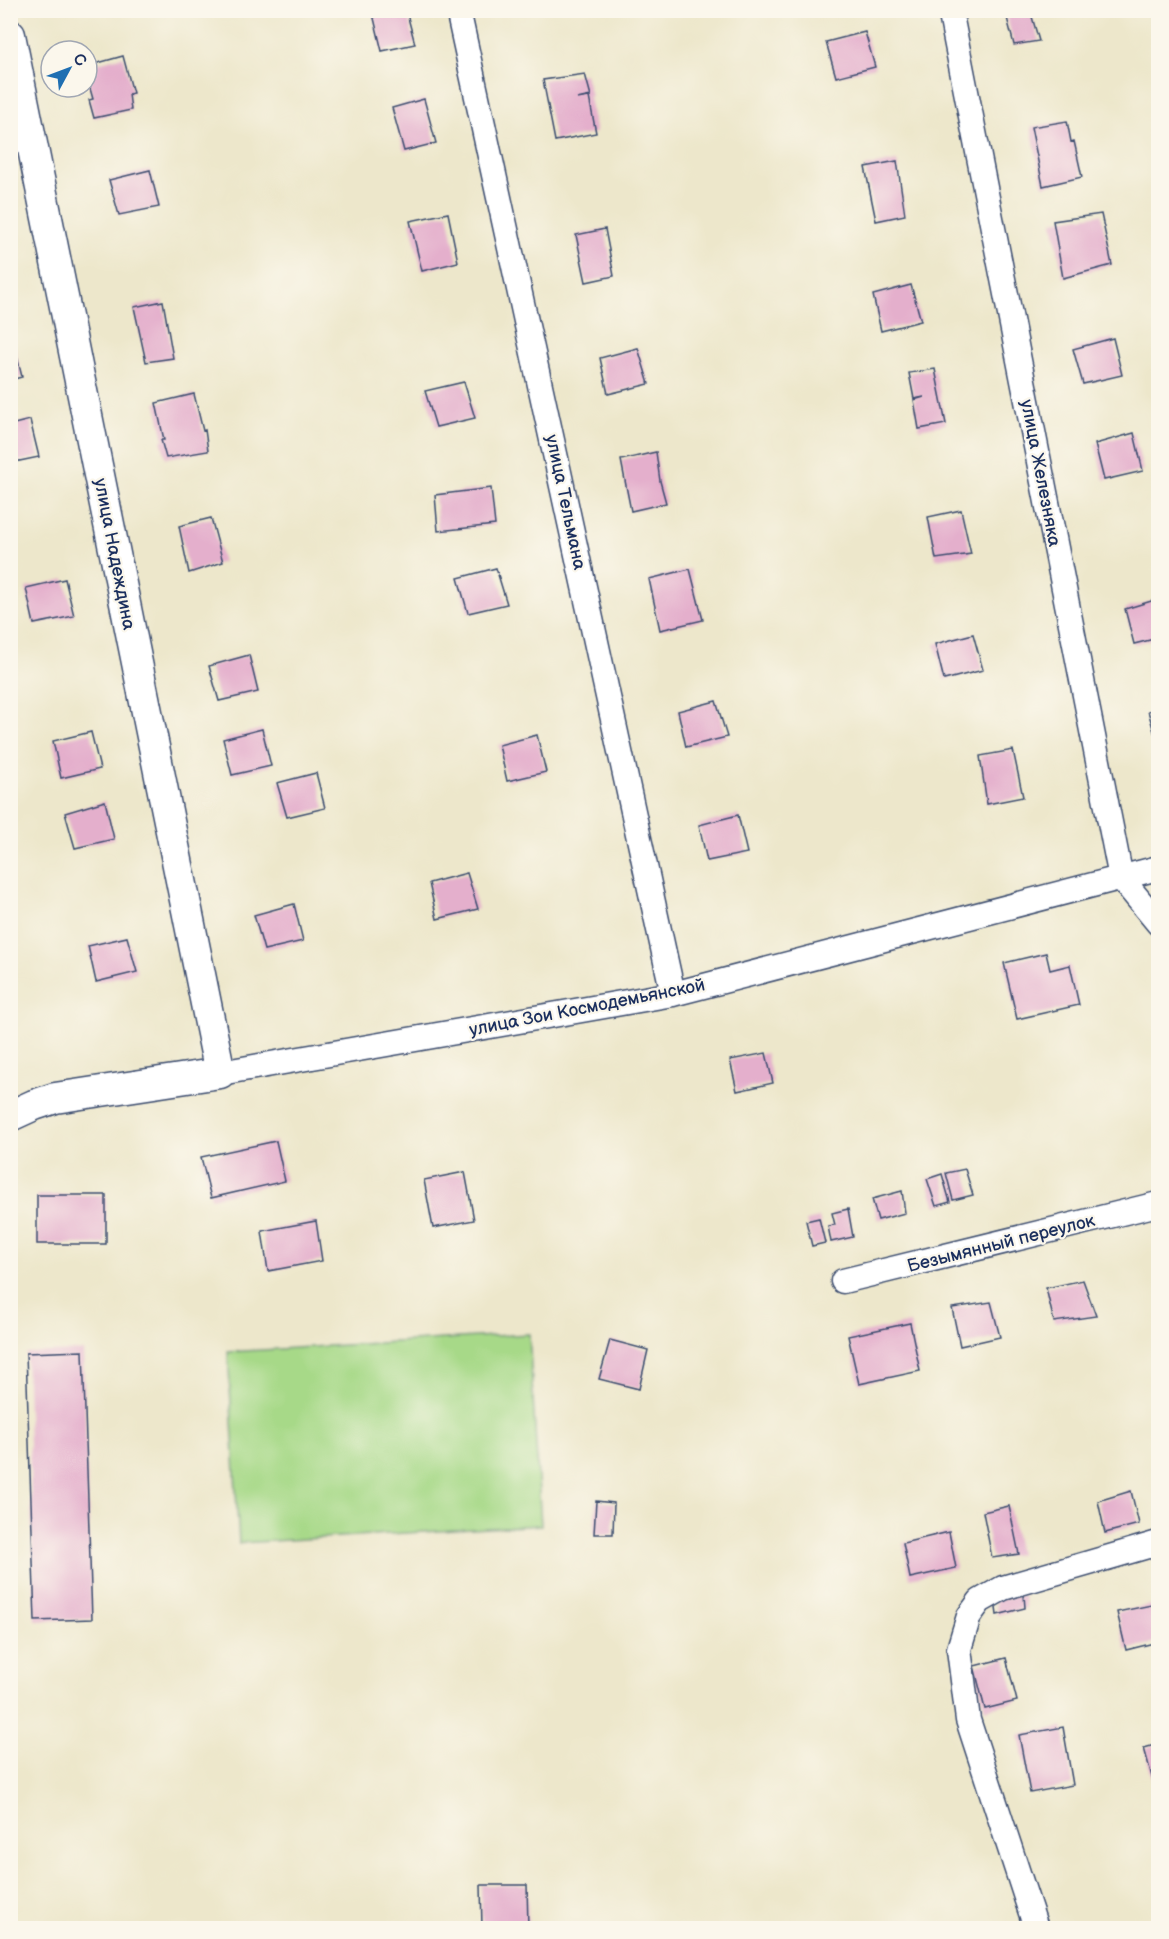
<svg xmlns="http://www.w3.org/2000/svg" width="1169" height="1939" viewBox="0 0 1169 1939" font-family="'Balsamiq Sans',sans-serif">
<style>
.green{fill:#a7d988;stroke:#618473;stroke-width:1.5}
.building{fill:#e4afcc}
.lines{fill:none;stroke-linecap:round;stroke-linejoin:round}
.minor-casing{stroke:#3a4b6e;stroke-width:27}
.tertiary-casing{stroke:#3a4b6e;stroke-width:33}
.minor{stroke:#fff;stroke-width:24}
.tertiary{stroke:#fff;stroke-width:30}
.labels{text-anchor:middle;stroke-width:4.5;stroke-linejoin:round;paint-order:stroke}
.street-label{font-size:18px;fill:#1b2f5e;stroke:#fbf7ec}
</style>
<rect width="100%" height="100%" fill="#fbf7ec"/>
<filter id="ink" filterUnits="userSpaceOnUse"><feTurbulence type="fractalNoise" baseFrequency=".0167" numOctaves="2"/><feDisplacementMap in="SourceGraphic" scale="12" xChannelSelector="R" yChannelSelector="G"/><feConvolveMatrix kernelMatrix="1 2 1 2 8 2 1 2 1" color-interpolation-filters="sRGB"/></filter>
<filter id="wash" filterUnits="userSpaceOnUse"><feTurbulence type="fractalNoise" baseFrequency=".008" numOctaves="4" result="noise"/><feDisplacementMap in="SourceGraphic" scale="24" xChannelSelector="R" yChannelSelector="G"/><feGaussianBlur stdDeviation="1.35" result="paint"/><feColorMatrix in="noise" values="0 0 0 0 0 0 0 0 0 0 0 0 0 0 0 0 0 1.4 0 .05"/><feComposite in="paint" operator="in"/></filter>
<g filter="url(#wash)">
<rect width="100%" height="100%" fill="#ede7cb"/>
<path class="green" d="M 529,1334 L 541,1525 L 239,1543 L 228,1352 Z"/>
<g id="blocks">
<path class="building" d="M 372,10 L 406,10 L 415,44 L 382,51 Z
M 1005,10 L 1030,10 L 1039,41 L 1014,45 Z
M 865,32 L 875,67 L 836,77 L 826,42 Z
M 123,56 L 133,93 L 129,94 L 131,110 L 94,118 L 89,100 L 93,99 L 87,78 L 87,66 Z
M 585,74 L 591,96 L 577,99 L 589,97 L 596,133 L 555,141 L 543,80 Z
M 424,99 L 436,143 L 404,151 L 392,108 Z
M 1067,121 L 1071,142 L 1074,141 L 1082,177 L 1043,186 L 1031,127 Z
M 897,161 L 905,215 L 876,221 L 865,167 Z
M 150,170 L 159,207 L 119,215 L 109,180 Z
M 448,213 L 458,262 L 422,271 L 410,221 Z
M 1101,214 L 1112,265 L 1063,278 L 1053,221 Z
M 605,229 L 614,276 L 586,282 L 576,235 Z
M 911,285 L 921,321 L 881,331 L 873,295 Z
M 163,301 L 173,358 L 146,362 L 134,307 Z
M 1113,338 L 1122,375 L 1083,384 L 1073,349 Z
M 10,340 L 13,340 L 22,377 L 10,380 Z
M 638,348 L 649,384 L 608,394 L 600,358 Z
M 935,369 L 946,424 L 919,429 L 914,400 L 924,397 L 914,399 L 909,373 Z
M 464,382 L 475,418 L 436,427 L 425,391 Z
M 194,394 L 203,431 L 205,430 L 208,451 L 166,458 L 161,440 L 164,440 L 156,403 Z
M 30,420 L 39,457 L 10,463 L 10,425 Z
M 1134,433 L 1143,471 L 1104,480 L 1095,444 Z
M 656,452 L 660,481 L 666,503 L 631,511 L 621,460 Z
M 491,488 L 495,525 L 438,531 L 435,495 Z
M 961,510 L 971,554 L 936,559 L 928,517 Z
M 211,518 L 223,562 L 189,573 L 179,526 Z
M 496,568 L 507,604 L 468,613 L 458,578 Z
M 690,569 L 703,620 L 660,630 L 649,579 Z
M 65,579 L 74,616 L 34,624 L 26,588 Z
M 1158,599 L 1158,638 L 1134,644 L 1125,609 Z
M 973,634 L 983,670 L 944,680 L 935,644 Z
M 249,655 L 258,692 L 219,701 L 209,666 Z
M 716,701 L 727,737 L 686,747 L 678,711 Z
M 1158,708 L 1158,745 L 1148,711 Z
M 262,729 L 271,766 L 232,775 L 223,739 Z
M 91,732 L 100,769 L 61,778 L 53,741 Z
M 537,735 L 546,772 L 507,781 L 499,745 Z
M 1013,750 L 1023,797 L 987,804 L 980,756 Z
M 316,773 L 325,808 L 287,817 L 277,783 Z
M 105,801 L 114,839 L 75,848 L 65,813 Z
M 738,815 L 747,853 L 707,861 L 699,825 Z
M 467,873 L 478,909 L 437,919 L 429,883 Z
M 294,904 L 303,941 L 264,950 L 254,915 Z
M 127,937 L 137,972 L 96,982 L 88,946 Z
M 1046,953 L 1050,970 L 1070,965 L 1079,1005 L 1017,1019 L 1004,963 Z
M 766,1053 L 773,1083 L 737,1091 L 730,1060 Z
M 276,1141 L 285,1181 L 211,1198 L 201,1157 Z
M 965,1169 L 973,1195 L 953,1200 L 946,1173 Z
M 465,1172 L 474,1220 L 433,1228 L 424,1180 Z
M 942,1174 L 950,1202 L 936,1206 L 927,1179 Z
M 902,1191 L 905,1213 L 878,1220 L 872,1199 Z
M 37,1195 L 106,1195 L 106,1244 L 37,1244 Z
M 848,1209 L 853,1237 L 831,1242 L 828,1226 L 835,1225 L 832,1213 Z
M 819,1218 L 825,1243 L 812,1246 L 806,1221 Z
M 316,1221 L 322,1261 L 268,1271 L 262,1231 Z
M 1083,1280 L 1096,1316 L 1054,1322 L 1046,1288 Z
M 991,1302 L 1000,1337 L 960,1346 L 952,1308 Z
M 910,1323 L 920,1371 L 859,1384 L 848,1336 Z
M 610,1340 L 648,1350 L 639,1389 L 599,1379 Z
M 83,1351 L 92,1619 L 35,1621 L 26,1353 Z
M 1131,1491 L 1139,1524 L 1105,1533 L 1098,1501 Z
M 596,1501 L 614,1503 L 613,1534 L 594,1534 Z
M 1009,1506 L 1019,1554 L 992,1558 L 983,1512 Z
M 949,1532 L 956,1568 L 910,1578 L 903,1543 Z
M 1024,1595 L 1025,1608 L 997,1615 L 995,1600 Z
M 1156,1604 L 1158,1611 L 1158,1642 L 1126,1650 L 1117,1612 Z
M 1006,1658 L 1017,1701 L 985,1709 L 974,1666 Z
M 1063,1727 L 1073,1785 L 1030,1793 L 1019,1735 Z
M 1158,1744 L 1158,1783 L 1154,1784 L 1144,1748 Z
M 481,1885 L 527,1885 L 528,1928 L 482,1928 Z"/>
</g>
</g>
<g filter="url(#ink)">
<use href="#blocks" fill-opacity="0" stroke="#3a4b6e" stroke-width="1.5"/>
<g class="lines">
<g class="minor-casing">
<path id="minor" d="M 458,10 L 673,994
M 950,10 L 1121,878 L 1158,923
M 220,1073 L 673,994 L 1158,868
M 843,1281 L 1158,1204
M 1036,1928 L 968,1720 L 959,1649 L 969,1616 L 980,1601 L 1003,1588 L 1158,1543"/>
</g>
<g class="tertiary-casing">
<path id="tertiary" d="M 10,35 L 220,1073 L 55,1098 L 34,1105 L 10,1116"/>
</g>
<use href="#minor" class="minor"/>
<use href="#tertiary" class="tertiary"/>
</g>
</g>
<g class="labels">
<g class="street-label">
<text transform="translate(1041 473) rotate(79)" y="6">улица Железняка</text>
<text transform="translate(566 502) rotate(78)" y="6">улица Тельмана</text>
<text transform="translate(115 554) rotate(79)" y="6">улица Надеждина</text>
<text transform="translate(587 1007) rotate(-11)" y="6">улица Зои Космодемьянской</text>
<text transform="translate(1001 1243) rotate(-14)" y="6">Безымянный переулок</text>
</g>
</g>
<rect width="1169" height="1939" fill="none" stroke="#fbf7ec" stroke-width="36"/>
<g transform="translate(69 69) rotate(49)"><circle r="28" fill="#fbf7ec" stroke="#a1a7b3" stroke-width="1.5"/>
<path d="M0-4.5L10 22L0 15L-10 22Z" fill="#1f6fb2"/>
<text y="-9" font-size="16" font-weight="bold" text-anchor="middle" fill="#1b2f5e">С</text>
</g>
</svg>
